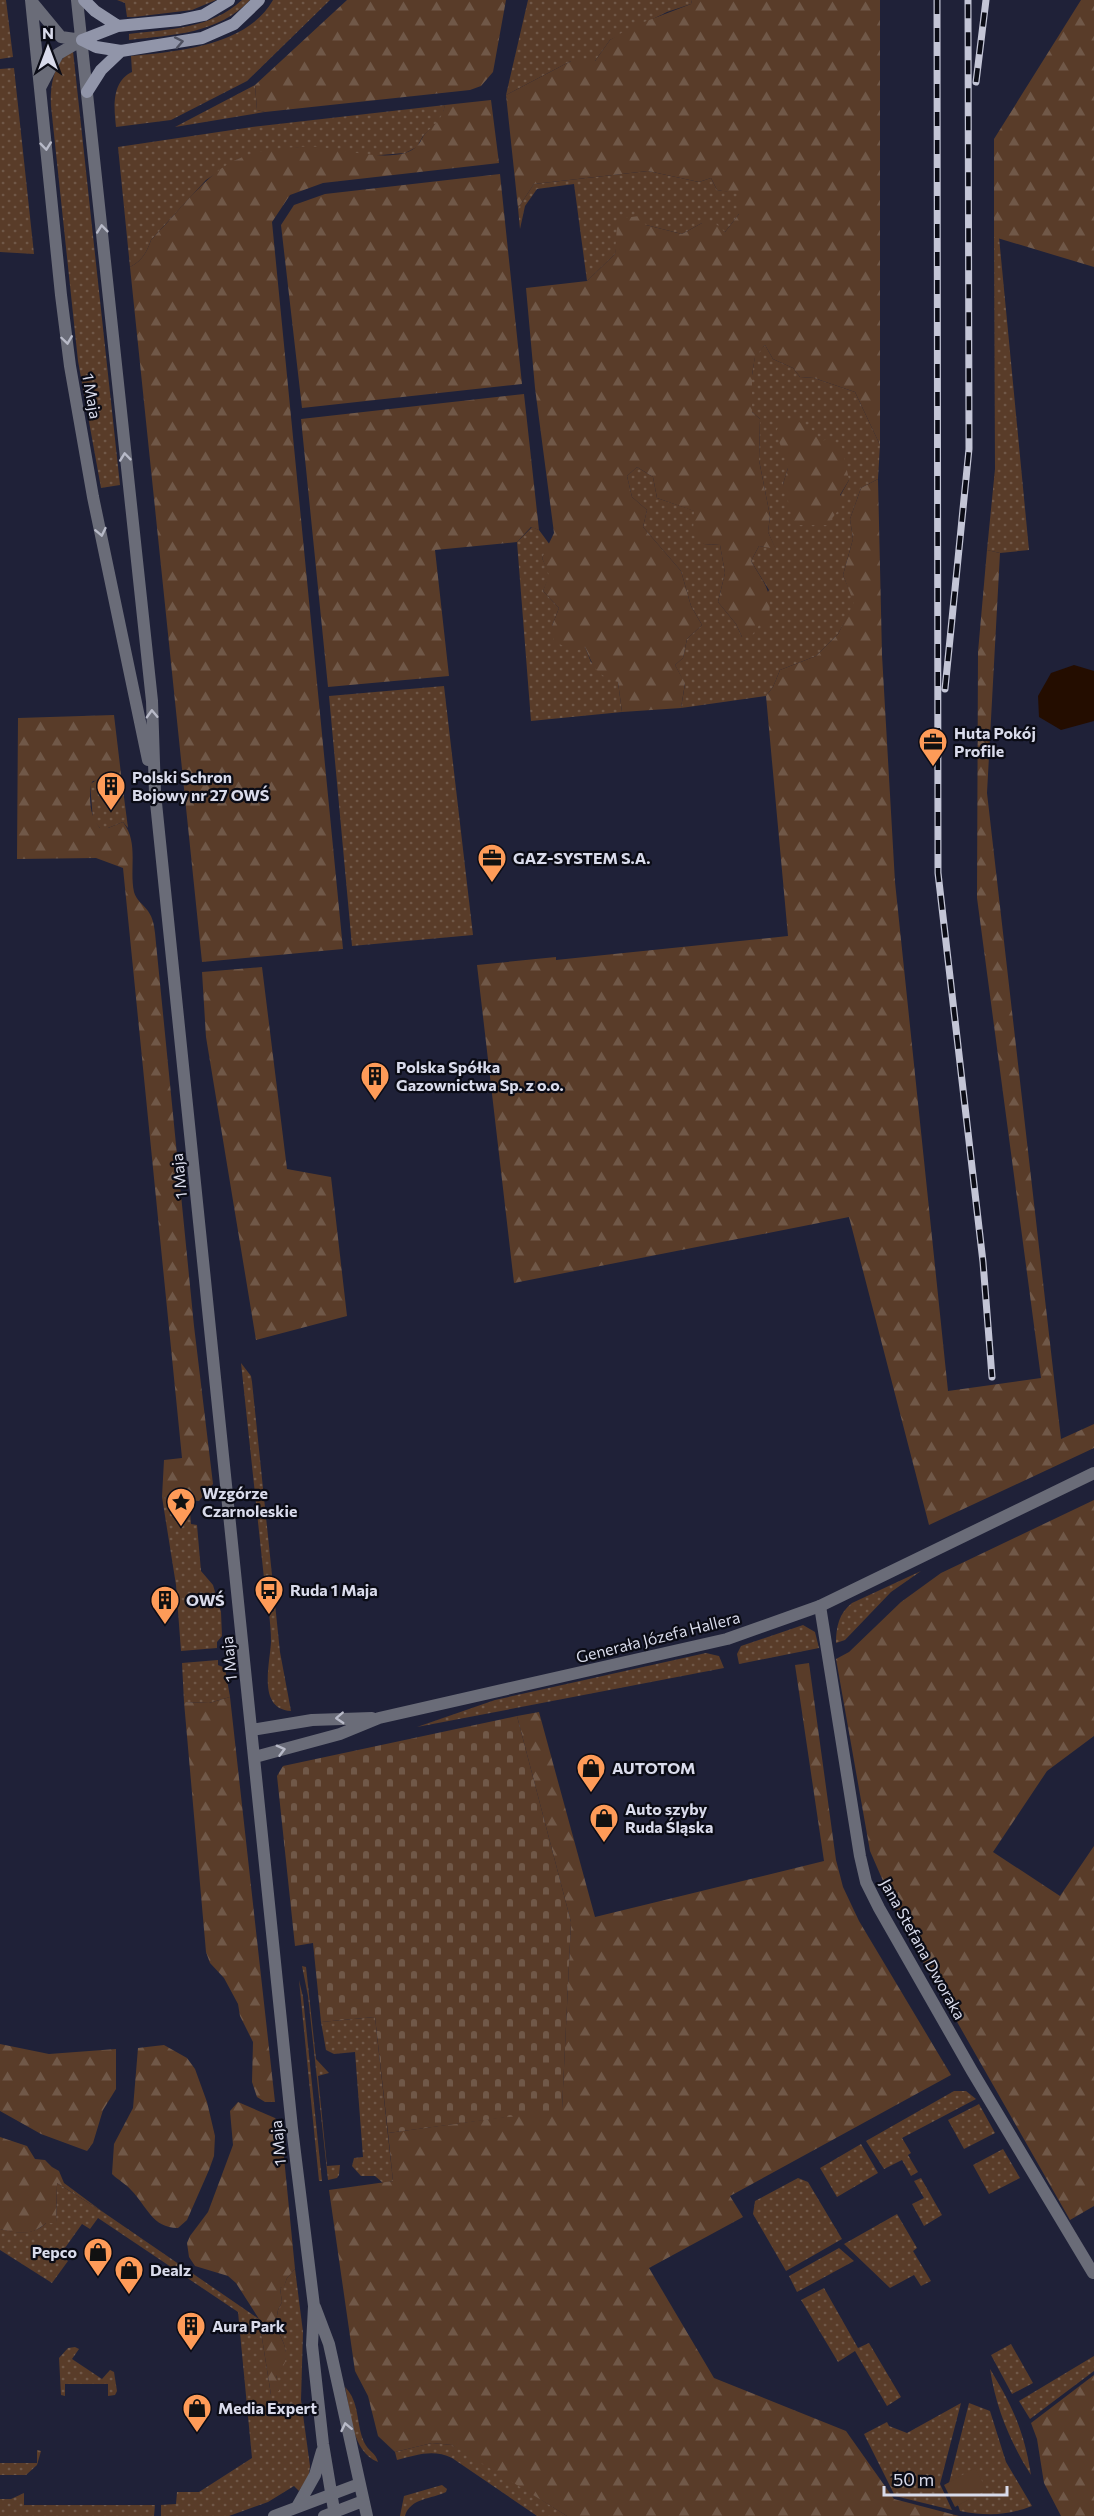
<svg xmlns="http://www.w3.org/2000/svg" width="1094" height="2516" viewBox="0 0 1094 2516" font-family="Commissioner,sans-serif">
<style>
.grass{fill:url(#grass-dots);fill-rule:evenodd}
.forest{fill:url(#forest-firs)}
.cemetery{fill:url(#cemetery-stones)}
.garden{fill:#593c29}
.water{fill:#240d00}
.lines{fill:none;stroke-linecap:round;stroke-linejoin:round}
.minor{stroke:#6a6c78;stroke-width:12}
.tertiary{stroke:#6a6c78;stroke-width:12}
.secondary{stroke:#9195a9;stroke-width:12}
.rail-casing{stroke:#c3c5d6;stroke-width:7}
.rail{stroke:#0b0c16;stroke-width:4.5;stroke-dasharray:14;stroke-linecap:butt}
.oneway{stroke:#4e5060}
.oneway2{stroke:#b8bac8}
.labels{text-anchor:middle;stroke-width:4.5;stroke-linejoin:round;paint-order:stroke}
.street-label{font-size:16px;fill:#d9dbeb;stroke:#0b0c16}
.poi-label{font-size:16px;font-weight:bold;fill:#d9dbeb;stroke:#0b0c16;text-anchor:start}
</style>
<defs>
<pattern id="grass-dots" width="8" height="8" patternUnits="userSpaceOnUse" patternTransform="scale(1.5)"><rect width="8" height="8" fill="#593c29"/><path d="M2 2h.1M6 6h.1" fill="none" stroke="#705848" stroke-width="1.8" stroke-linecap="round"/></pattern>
<pattern id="forest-firs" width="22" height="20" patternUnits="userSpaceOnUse" patternTransform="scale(1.5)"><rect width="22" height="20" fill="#593c29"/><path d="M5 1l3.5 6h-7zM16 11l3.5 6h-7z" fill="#705848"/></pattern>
<pattern id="cemetery-stones" width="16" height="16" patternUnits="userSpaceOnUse" patternTransform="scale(1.5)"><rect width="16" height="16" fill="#593c29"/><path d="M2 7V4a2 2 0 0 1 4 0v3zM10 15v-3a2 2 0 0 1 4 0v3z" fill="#705848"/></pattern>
</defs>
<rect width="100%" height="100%" fill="#1f2138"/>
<path class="grass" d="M 0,0 L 6,0 L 13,57 L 0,59 Z
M 117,0 L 216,0 L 192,10 L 134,17 L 127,17 L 125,3 Z
M 242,0 L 250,0 C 218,34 172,35 129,40 L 129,34 C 169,29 211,29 242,0 Z
M 273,0 L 330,0 L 247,81 L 171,120 L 116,127 C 114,108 111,82 132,72 L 131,56 C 178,51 247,46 273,0 Z
M 528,0 L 692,0 L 691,4 L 667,12 L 610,40 L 595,61 L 571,61 L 506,95 Z
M 73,51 L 120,485 L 101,488 L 78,361 L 51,106 C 50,87 53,60 73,51 Z
M 14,68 L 34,254 L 0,252 L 0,69 Z
M 255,85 L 257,110 L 265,112 L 175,127 Z
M 445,105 L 442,118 L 423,136 L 417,147 L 405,153 L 369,156 L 300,147 L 238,159 L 206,180 L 151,240 C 147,252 142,261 130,267 L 118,147 L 252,127 Z
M 648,171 L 699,182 L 711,178 L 717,190 L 739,193 L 739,214 L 725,232 L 702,223 L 682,234 L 646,225 L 617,243 L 615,254 L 587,281 L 574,184 L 537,189 L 525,206 L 520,229 L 518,208 L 534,184 Z
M 994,237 L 999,237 L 1029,550 L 1000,553 L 987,550 L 995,469 Z
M 765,345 L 773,359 L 793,368 L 800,377 L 814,378 L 855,392 L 880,445 L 878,479 L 861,488 L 850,519 L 853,539 L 843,575 L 855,603 L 838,634 L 816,656 L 780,670 L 773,687 L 766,696 L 681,708 L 685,684 L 675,665 L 683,658 L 687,639 L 702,625 L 691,606 L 681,571 L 643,527 L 647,510 L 632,497 L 627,476 L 637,467 L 653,477 L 657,498 L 695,511 L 704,544 L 720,545 L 725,573 L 718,602 L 736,624 L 742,637 L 769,590 L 751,561 L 759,546 L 775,548 L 768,532 L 770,516 L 759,460 L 760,419 L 752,412 L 752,375 L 755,356 ZM 788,468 L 849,480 L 840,496 L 810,525 L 783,484 Z
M 532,527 L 539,530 L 550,545 L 542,558 L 550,575 L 543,591 L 559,608 L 552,626 L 585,647 L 591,662 L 618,682 L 622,712 L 531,721 L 517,542 Z
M 444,686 L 473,935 L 352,946 L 329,696 Z
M 121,774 L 128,828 L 123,822 L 108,828 L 100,828 L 93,820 L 90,784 L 100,778 L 119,778 Z
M 241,1363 L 251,1376 L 252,1382 L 280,1652 L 291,1711 C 257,1709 270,1664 271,1642 C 271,1632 270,1622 269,1613 L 274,1611 L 273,1597 L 266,1597 Z
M 162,1497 L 189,1500 L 191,1524 L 197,1525 L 201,1571 L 213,1585 L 221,1612 L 222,1636 L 217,1642 L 217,1648 L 181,1651 L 176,1585 Z
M 921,1571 L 891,1592 L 845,1640 L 836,1643 C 836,1627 839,1613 852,1603 Z
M 803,1625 L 815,1632 L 819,1648 L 739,1664 L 737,1654 L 741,1646 Z
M 706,1653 L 719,1656 L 724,1668 L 417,1727 L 495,1700 Z
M 218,1660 L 218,1665 L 225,1668 L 230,1697 L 209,1703 L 184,1702 L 182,1663 Z
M 302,1966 L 306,1967 L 316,2059 L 329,2073 L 318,2076 L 327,2166 L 340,2165 L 339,2175 L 337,2178 L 328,2180 L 308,1996 Z
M 299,1980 L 303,1997 L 322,2181 L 319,2181 Z
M 375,2017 L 393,2181 L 383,2183 L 375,2176 L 361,2176 L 352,2166 L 354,2158 L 363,2157 L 355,2052 L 334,2054 L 326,2050 L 321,2022 Z
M 954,2091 L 966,2091 L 976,2099 L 902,2138 L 911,2153 L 908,2155 L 918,2172 L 911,2176 L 902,2160 L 884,2169 L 866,2141 Z
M 979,2104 L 995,2133 L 964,2149 L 948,2120 Z
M 861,2144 L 878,2173 L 837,2197 L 820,2168 Z
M 1003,2149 L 1020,2178 L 989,2194 L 973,2165 Z
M 798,2178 L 808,2182 L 842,2239 L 786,2271 L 753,2214 L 755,2201 Z
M 921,2178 L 942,2215 L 924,2226 L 912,2204 L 924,2198 L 914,2181 Z
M 57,2183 L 103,2212 L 259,2319 L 271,2395 L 277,2380 L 276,2375 C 292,2359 286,2344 275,2327 L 278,2310 L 282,2302 L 280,2288 L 284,2286 L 287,2278 L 295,2269 L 303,2332 L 301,2400 L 310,2466 L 309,2475 L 299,2491 L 294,2486 L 268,2502 L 229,2516 L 161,2516 L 161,2505 L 176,2504 L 177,2492 L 199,2492 L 252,2458 L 238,2312 L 98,2218 L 90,2229 L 82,2224 L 60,2255 L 68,2261 L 52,2283 L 0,2250 L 0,2229 C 17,2233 33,2236 46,2223 L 56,2223 Z
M 897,2214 L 917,2248 L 913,2251 L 931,2281 L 921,2286 L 914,2275 L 890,2288 L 844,2244 Z
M 839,2248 L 854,2261 L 797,2292 L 789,2276 Z
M 824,2288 L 858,2348 L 869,2343 L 901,2397 L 887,2406 L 855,2351 L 838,2362 L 801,2300 Z
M 1011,2344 L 1033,2383 L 1012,2394 L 991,2355 Z
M 75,2347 L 79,2349 L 72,2359 L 102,2379 L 110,2370 L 114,2372 L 117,2391 L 115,2395 L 108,2396 L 108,2384 L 65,2384 L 65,2396 L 61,2395 L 59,2358 L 68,2348 Z
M 1094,2356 L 1094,2371 L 1030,2419 L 1019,2401 Z
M 990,2369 C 1013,2407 1024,2431 1031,2475 C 1010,2442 996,2408 990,2369 Z
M 345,2387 C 360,2402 356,2424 364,2442 C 368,2451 376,2453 378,2462 C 351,2451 351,2413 345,2387 Z
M 961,2403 L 940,2484 L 952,2510 L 895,2496 L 864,2434 L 887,2422 L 889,2426 L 907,2433 Z
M 969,2403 L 990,2411 L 1006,2462 L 1032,2506 C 1006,2516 987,2516 960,2511 L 958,2505 L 987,2489 L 949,2483 Z
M 432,2443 L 452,2445 L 463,2450 L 567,2516 L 537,2516 L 452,2458 C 433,2449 417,2455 397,2460 L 395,2452 Z
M 37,2450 L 41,2451 L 37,2465 L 26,2475 L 0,2475 L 0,2463 L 37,2463 Z
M 442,2485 L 447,2489 L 446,2492 C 432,2499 410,2498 405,2516 L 400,2516 L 404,2496 Z
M 24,2493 L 24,2505 L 155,2505 L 154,2516 L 0,2516 L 0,2499 L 11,2499 Z"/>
<path class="forest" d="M 347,0 L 506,0 L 493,72 L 481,86 L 470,90 L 265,112 L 257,110 L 255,85 Z
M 692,0 L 880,0 L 880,445 L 855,392 L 814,378 L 800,377 L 793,368 L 773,359 L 765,345 L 755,357 L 752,375 L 752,412 L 760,419 L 759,460 L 770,516 L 768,532 L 776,549 L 759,546 L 751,561 C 767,588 773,591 768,623 L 760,624 L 752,635 L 742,637 L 736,624 L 718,602 L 725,573 L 720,545 L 704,544 L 693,535 L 694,511 L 657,498 L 653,477 L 637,467 L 627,476 L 632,497 L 647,510 L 643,527 L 681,571 L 691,606 L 702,625 L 687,639 L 683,658 L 675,665 L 685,683 L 681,708 L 622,712 L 618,682 C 596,675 594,668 585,647 L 574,652 L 554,641 L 552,626 L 559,608 L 543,591 L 549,575 L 542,558 L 554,533 L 535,388 L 526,288 L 587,281 L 615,254 L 617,226 L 624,218 L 639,216 L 646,225 L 682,234 L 702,223 L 715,223 L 725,232 L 739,214 L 739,194 L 717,190 L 711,178 L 699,182 L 648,171 L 534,184 L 518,208 L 506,95 L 571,61 L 595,61 L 610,40 L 631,27 L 691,4 Z
M 1081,0 L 1094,0 L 1094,267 L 994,237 L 994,139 Z
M 491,100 L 499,163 L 323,183 L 290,195 L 272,222 L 343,949 L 202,962 L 130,267 C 142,261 147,252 151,240 C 175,216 208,171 238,159 C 261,149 294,146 319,147 C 342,149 400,166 418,145 C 421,142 422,137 425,134 C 436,123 441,121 445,105 Z
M 500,174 L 522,384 L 302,408 L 281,225 L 294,205 L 325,194 Z
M 524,394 L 539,530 L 531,527 L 517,542 L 435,550 L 449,676 L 328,687 L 301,419 Z
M 796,420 L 814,431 L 820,442 L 829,438 L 842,447 L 849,480 L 840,495 L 843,504 L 827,525 L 795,525 L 783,484 L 788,468 L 776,432 L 781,421 Z
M 878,479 L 882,655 L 895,882 L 948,1391 L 1041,1378 L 977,898 L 978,652 L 987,550 L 1000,553 L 987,793 L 1061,1439 L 1094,1424 L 1094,1448 L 929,1525 L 849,1217 L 514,1283 L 477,965 L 556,957 L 556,960 L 788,936 L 766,696 L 773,687 L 780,670 L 816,656 L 838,634 L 854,603 L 843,575 L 853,539 L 850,519 L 861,488 Z
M 114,715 L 121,774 L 119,778 L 93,781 L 90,785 C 90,801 89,815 100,828 L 108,828 L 123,822 C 139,843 129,868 134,892 C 136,900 143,904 148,911 C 153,918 154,925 155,933 L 194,1326 L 213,1484 L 199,1501 L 162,1497 L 164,1460 L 182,1458 L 123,868 L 96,858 L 17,859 L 18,718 Z
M 262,967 L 287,1169 L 331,1177 L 347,1316 L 256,1340 L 206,1037 L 202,972 Z
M 1094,1500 L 1094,1736 L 1047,1771 L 993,1852 L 1060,1896 L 1094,1846 L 1094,2206 L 1070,2220 L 903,1927 L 870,1851 L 836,1659 L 849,1652 L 901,1602 L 941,1573 Z
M 809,1663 L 836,1860 L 843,1887 L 859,1921 L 951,2075 L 730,2196 L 743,2217 L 649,2268 L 714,2378 L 846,2431 L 894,2499 L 959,2516 L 567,2516 L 452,2445 L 432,2443 L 395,2452 L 378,2436 L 368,2396 L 355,2371 L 329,2190 L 393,2181 L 388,2133 L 562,2109 L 571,1922 L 517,1716 L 539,1712 L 595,1917 L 824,1861 L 795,1665 Z
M 230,1697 L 275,2102 L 265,2102 L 257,2097 L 252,2082 L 253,2042 L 240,2016 L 238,2004 L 224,1978 L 210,1963 L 206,1952 L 184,1702 L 209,1703 Z
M 0,2044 L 49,2054 L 116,2049 L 116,2089 L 103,2110 L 93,2143 L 87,2151 L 41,2134 L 0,2111 Z
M 164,2045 L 187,2058 L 195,2069 L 207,2102 L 215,2136 L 214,2156 L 209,2170 L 187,2220 L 178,2228 C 152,2228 147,2206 131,2190 C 126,2184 118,2180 112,2174 L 114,2144 L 133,2108 L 138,2048 Z
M 238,2102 L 275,2118 L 281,2127 L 295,2269 L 287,2278 L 284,2287 L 280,2288 L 282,2302 L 278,2310 L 275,2327 C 286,2345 293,2359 276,2376 L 279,2384 L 279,2391 L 271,2395 L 259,2319 L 236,2283 L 228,2276 L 195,2266 L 189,2257 L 187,2243 L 190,2236 L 208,2212 L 233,2145 L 230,2111 Z
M 0,2137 L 27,2146 L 35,2159 L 45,2160 L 52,2167 L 59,2171 L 64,2183 L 103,2212 L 57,2183 L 56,2223 L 46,2223 C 32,2236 17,2234 0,2229 Z
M 1094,2375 L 1094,2516 L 1061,2516 L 1044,2483 L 1037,2439 L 1031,2423 Z"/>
<path class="cemetery" d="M 517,1716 L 571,1922 L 562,2110 L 388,2133 L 375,2017 L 321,2022 L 313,1943 L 295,1946 L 277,1776 L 283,1766 Z"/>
<path class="garden" d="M 975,2468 L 987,2490 L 955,2507 L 944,2485 Z"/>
<path class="water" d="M 1074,665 L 1094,671 L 1094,721 L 1061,730 L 1039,717 L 1038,696 L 1051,673 Z"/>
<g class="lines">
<path class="minor" d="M 820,1606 L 860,1856 L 866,1882 L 879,1908 L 972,2071 L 1093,2273"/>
<path class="tertiary" d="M 31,0 L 61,295 L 70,366 L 93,497 L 148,760
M 77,0 L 152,701 L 155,793 L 292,2128 L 314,2306 L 312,2345 L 323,2444 L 335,2516
M 32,2 L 61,37 L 82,40
M 40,88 L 58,54 L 82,40
M 252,1730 L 312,1720 L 372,1718
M 255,1757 L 340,1734 L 379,1718 L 727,1639 L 820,1606 L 1094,1473
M 315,2307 L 329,2344 L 367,2516
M 297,2507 L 315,2475 L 322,2451
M 274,2516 L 359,2484
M 324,2516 L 363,2501"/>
<path class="secondary" d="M 84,0 L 95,11 L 118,26
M 82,40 L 96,47 L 121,51 L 202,38 L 234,24 L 259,0
M 82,40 L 118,26 L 180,20 L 204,15 L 229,0
M 87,92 L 101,70 L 121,51"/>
<g class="rail-casing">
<path id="rail" d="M 937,0 L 938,873 L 983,1262 L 992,1377
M 976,82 L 986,0
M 945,689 L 969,449 L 968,0"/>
</g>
<use href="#rail" class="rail"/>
</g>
<defs><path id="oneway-chevron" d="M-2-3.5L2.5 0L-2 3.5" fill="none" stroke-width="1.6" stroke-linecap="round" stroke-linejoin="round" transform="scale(1.5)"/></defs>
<use class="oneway" href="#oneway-chevron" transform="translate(179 42) rotate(-11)"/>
<g class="oneway2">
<use href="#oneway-chevron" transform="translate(46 146) rotate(84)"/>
<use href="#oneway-chevron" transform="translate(102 229) rotate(-96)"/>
<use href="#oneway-chevron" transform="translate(67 340) rotate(82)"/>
<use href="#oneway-chevron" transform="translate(125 457) rotate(-96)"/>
<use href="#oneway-chevron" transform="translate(101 532) rotate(78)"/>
<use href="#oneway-chevron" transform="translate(152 714) rotate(-92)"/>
<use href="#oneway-chevron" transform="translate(340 1718) rotate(177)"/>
<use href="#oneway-chevron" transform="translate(281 1750) rotate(-15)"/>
<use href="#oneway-chevron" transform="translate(346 2427) rotate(-102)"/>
</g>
<defs>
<g id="office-pin" transform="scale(1.5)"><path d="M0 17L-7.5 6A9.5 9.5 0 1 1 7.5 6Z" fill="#fe9b58" stroke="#0b0c16"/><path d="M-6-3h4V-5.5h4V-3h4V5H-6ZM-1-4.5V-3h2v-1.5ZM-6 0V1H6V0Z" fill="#111"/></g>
<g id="building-pin" transform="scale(1.5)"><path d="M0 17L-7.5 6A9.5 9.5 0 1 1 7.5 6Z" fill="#fe9b58" stroke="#0b0c16"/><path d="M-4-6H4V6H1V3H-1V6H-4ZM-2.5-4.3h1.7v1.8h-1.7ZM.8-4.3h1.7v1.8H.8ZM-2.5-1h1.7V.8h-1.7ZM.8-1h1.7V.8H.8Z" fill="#111"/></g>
<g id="sight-pin" transform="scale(1.5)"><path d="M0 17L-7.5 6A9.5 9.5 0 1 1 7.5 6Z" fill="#fe9b58" stroke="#0b0c16"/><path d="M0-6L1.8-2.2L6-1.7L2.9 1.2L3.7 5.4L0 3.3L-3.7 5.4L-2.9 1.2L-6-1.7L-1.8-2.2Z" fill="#111"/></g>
<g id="bus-pin" transform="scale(1.5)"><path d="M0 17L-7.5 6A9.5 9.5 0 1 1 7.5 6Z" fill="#fe9b58" stroke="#0b0c16"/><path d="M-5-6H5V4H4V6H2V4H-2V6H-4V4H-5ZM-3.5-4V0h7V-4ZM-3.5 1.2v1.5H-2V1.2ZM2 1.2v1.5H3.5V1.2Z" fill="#111"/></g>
<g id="shop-pin" transform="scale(1.5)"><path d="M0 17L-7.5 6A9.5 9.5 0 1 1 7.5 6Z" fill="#fe9b58" stroke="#0b0c16"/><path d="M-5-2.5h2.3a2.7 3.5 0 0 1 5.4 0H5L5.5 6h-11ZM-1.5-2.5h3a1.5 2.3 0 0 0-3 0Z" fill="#111"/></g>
</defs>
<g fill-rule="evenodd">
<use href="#office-pin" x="933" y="742"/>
<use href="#building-pin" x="111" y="786"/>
<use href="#office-pin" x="492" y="858"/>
<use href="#building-pin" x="375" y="1076"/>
<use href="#sight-pin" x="181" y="1502"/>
<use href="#bus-pin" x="269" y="1590"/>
<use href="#building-pin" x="165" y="1600"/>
<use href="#shop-pin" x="591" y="1768"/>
<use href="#shop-pin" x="604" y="1818"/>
<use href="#shop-pin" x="98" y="2252"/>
<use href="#shop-pin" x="129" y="2270"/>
<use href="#building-pin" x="191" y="2326"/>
<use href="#shop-pin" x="197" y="2408"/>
</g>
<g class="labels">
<g class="street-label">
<text transform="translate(92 396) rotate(80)" y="6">1 Maja</text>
<text transform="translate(179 1176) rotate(-96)" y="6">1 Maja</text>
<text transform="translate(658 1637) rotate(-14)" y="6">Generała Józefa Hallera</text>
<text transform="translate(229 1659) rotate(-96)" y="6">1 Maja</text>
<text transform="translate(923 1949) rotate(61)" y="6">Jana Stefana Dworaka</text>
<text transform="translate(278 2143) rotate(-96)" y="6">1 Maja</text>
</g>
<g class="poi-label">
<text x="954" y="739">Huta Pokój<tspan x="954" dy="18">Profile</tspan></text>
<text x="132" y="783">Polski Schron<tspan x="132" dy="18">Bojowy nr 27 OWŚ</tspan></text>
<text x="513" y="864">GAZ-SYSTEM S.A.</text>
<text x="396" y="1073">Polska Spółka<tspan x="396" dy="18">Gazownictwa Sp. z o.o.</tspan></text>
<text x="202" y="1499">Wzgórze<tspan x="202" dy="18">Czarnoleskie</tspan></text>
<text x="290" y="1596">Ruda 1 Maja</text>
<text x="186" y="1606">OWŚ</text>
<text x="612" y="1774">AUTOTOM</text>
<text x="625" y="1815">Auto szyby<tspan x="625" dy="18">Ruda Śląska</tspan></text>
<text x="77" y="2258" text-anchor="end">Pepco</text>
<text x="150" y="2276">Dealz</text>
<text x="212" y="2332">Aura Park</text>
<text x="218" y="2414">Media Expert</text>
</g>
</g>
<g transform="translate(48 48)" stroke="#0b0c16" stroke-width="4.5" paint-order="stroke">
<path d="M0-4.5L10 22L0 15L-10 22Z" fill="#d9dbeb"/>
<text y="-9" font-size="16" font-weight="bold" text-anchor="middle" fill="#d9dbeb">N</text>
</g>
<path d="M884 2486v9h123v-9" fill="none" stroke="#d9dbeb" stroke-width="3"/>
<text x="893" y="2486" font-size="18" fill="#d9dbeb" stroke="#0b0c16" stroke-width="4.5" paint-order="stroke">50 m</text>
</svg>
